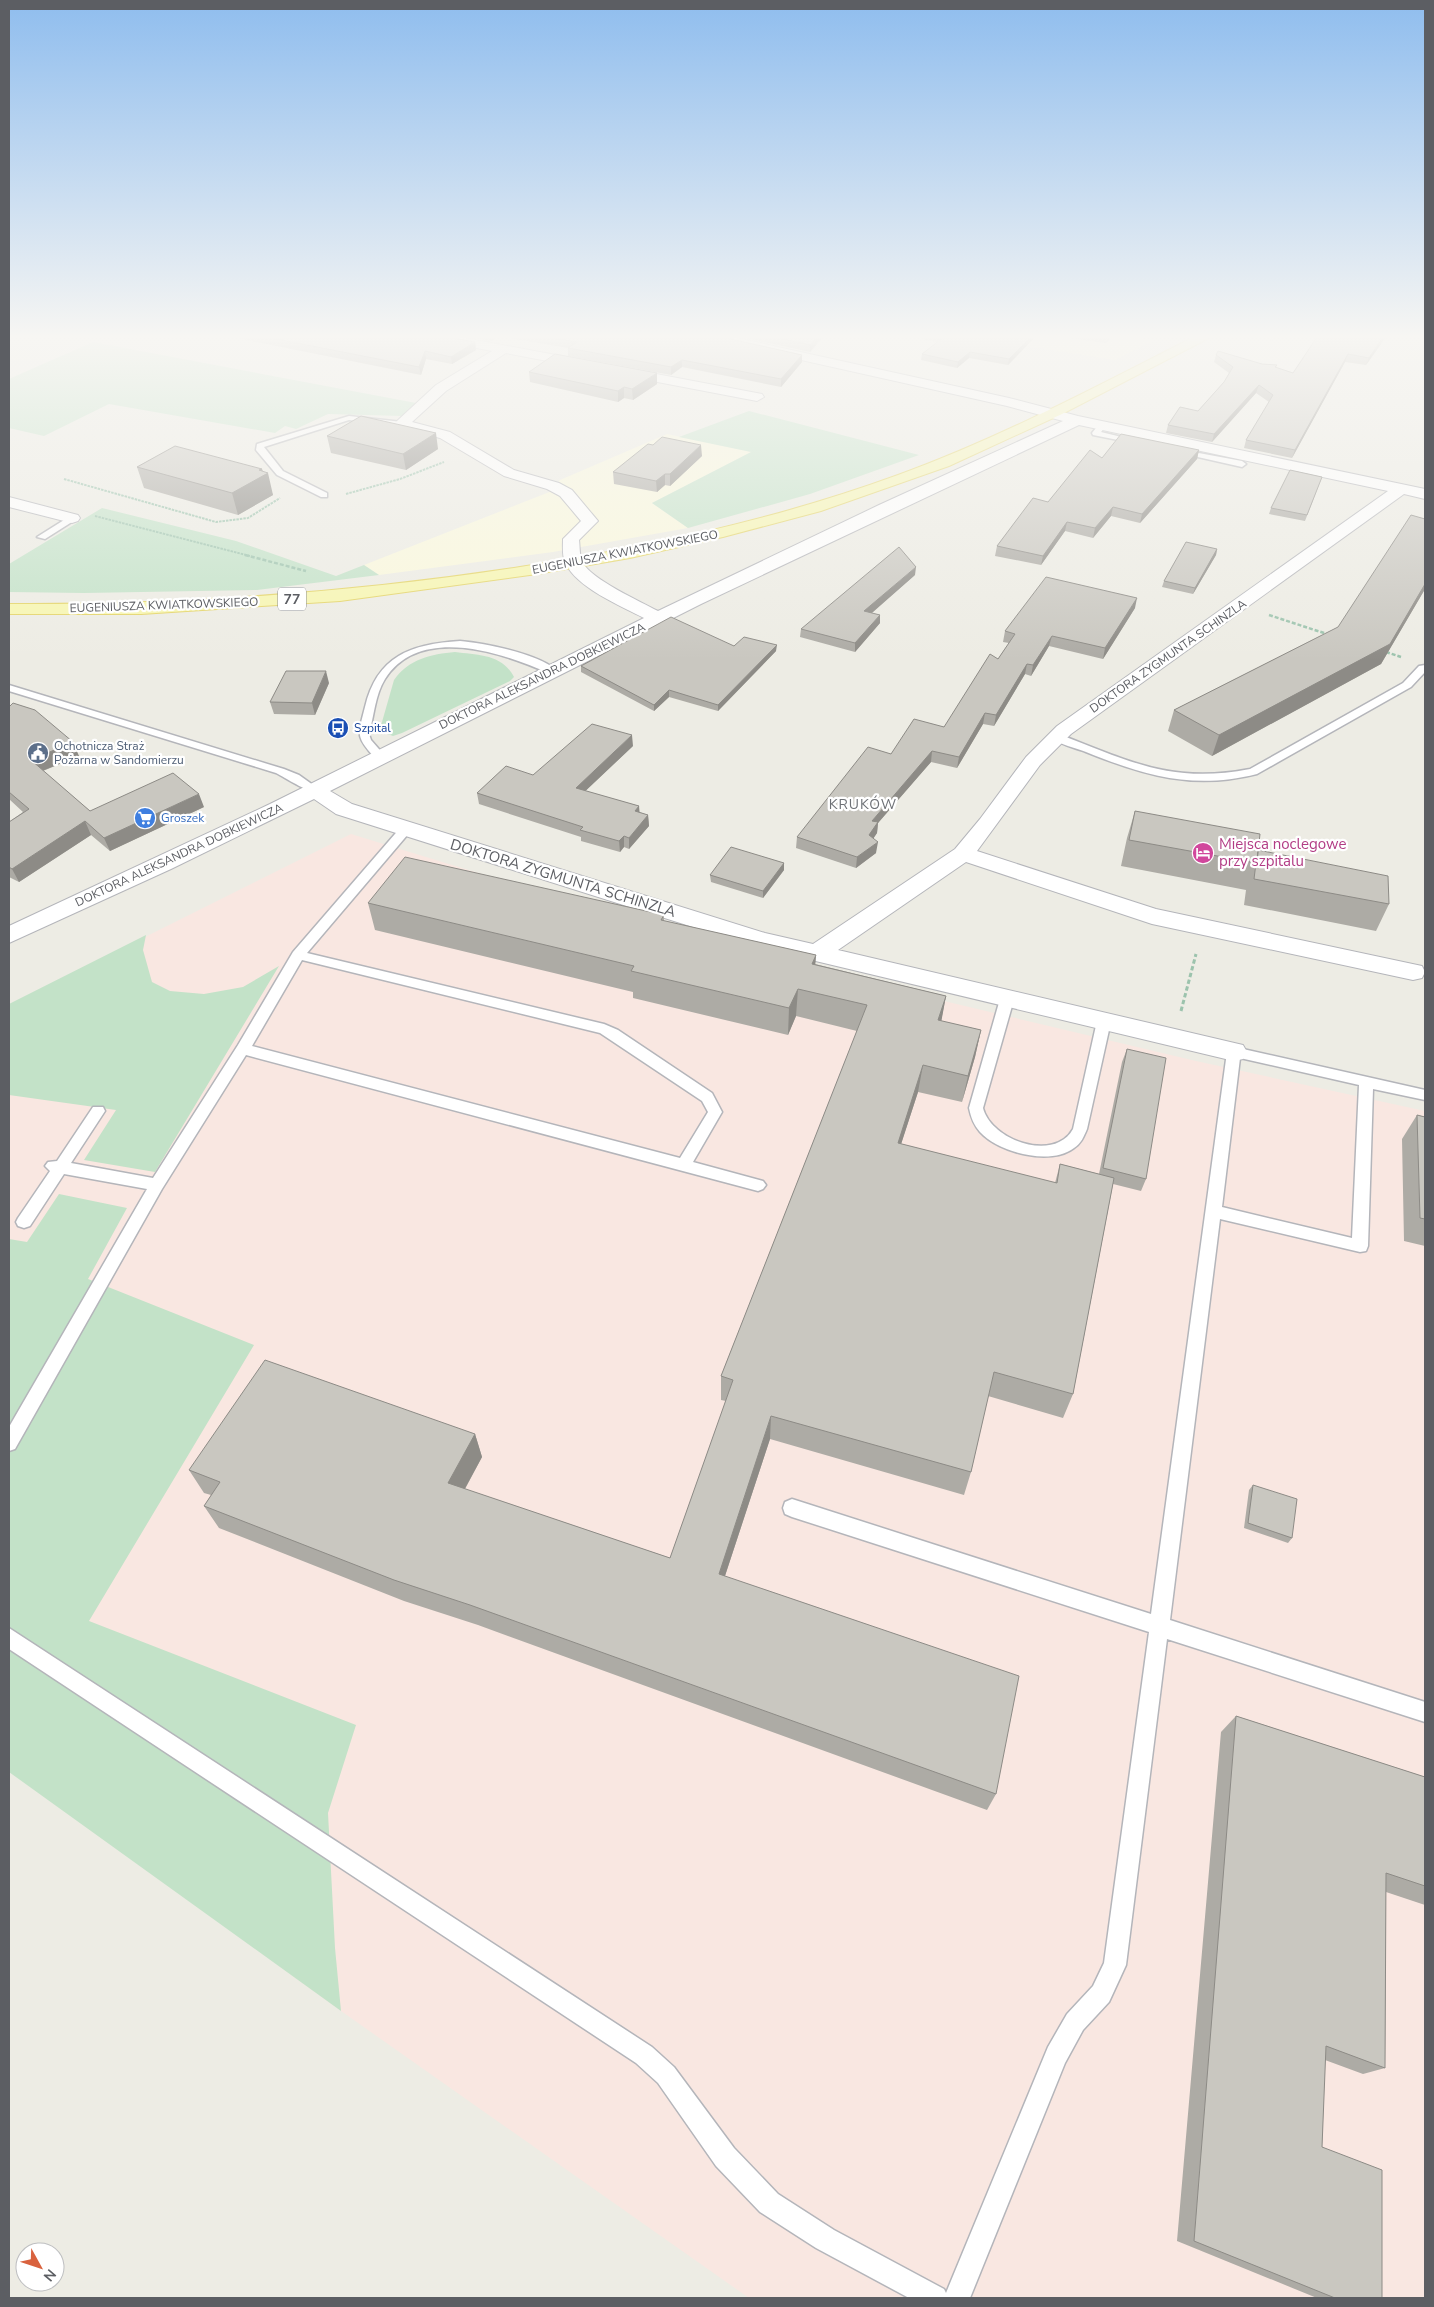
<svg xmlns="http://www.w3.org/2000/svg" width="1434" height="2307" viewBox="0 0 1434 2307" font-family="'Nunito Sans',sans-serif">
<style>
.commercial{fill:#faf8dc}
.medical{fill:#f9e7e1}
.green{fill:#c3e2c8}
.lines{fill:none;stroke-linecap:round;stroke-linejoin:round}
.service-casing{stroke:#b4b5ba;stroke-width:3}
.minor-casing{stroke:#b4b5ba;stroke-width:2}
.primary-casing{stroke:#e4d466;stroke-width:2}
.path-far2{stroke:#9cc3ad;stroke-width:2;stroke-dasharray:2.5 1;stroke-linecap:butt}
.path-far1{stroke:#9cc3ad;stroke-width:2.5;stroke-dasharray:4 2;stroke-linecap:butt}
.path{stroke:#9cc3ad;stroke-width:3;stroke-dasharray:4.5 2.5;stroke-linecap:butt}
.service{fill:#fff;fill-rule:evenodd}
.minor{fill:#fff;fill-rule:evenodd}
.primary{fill:#f7f6af;fill-rule:evenodd}
.wall{fill:#adaba5}
.shaded-wall{fill:#8d8b86}
.building{fill:#c9c7c0;stroke:#8d8b86}
.labels{text-anchor:middle;stroke-width:4.5;stroke-linejoin:round;paint-order:stroke}
.far-street-label{font-size:12px;fill:#5c5e63;stroke:#fff}
.far-transit-label{font-size:12px;fill:#164399;stroke:#fff;text-anchor:start}
.far-service-label{font-size:12px;fill:#4e5e75;stroke:#fff;text-anchor:start}
.far-shop-label{font-size:12px;fill:#366cbe;stroke:#fff;text-anchor:start}
.shield{fill:#fff;stroke:#8d8e92;stroke-width:1}
.shield-label{font-size:14px;font-weight:bold;fill:#5c5e63}
.far-neighbourhood-label{font-size:14px;letter-spacing:1px;fill:#6d7075;stroke:#fff}
.hotel-label{font-size:15px;fill:#b23c85;stroke:#fff;text-anchor:start}
.street-label{font-size:15px;fill:#5c5e63;stroke:#fff}
</style>
<rect width="100%" height="100%" fill="#edece4"/>
<path class="commercial" d="M 967,337 L 1130,337 L 1154,340 L 1115,360 Z
M 667,434 L 752,452 L 652,503 L 688,528 L 553,552 L 379,575 L 364,565 L 552,491 L 560,480 Z"/>
<path class="medical" d="M 351,834 L 694,939 L 818,971 L 1196,1061 L 1425,1111 L 1425,2298 L 749,2298 L 341,2011 L 9,1769 L 9,1005 Z"/>
<path class="green" d="M 93,342 L 416,403 L 403,416 L 328,414 L 296,429 L 285,426 L 275,433 L 109,404 L 44,436 L 9,428 L 9,379 Z
M 749,411 L 919,455 L 810,494 L 688,528 L 652,503 L 751,452 L 679,437 Z
M 102,508 L 236,541 L 336,576 L 364,565 L 379,575 L 257,590 L 84,593 L 9,592 L 9,564 Z
M 455,652 C 478,655 502,654 514,677 L 510,681 L 402,733 L 393,736 L 382,732 L 380,729 L 394,680 C 409,659 431,654 455,652 Z
M 146,935 L 143,950 L 152,982 L 170,991 L 204,994 L 243,987 L 279,966 L 155,1172 L 84,1160 L 116,1110 L 9,1095 L 9,1004 Z
M 59,1194 L 127,1208 L 88,1279 L 254,1345 L 89,1621 L 356,1725 L 328,1813 L 335,1948 L 341,2011 L 9,1772 L 9,1239 L 27,1242 Z"/>
<g class="lines">
<g class="service-casing">
<path id="service" d="M 349,416 L 402,422 L 406,424 L 402,426 L 349,420 L 264,447 L 283,471 L 327,493 L 327,497 L 321,497 L 277,475 L 256,450 L 257,444 Z
M 1100,423 L 1107,425 L 1101,432 L 1142,442 L 1138,444 L 1093,435 L 1092,433 Z
M 1177,449 L 1242,461 L 1246,464 L 1242,467 L 1180,453 L 1176,451 Z
M 72,515 L 76,518 L 75,520 L 45,539 L 37,537 Z
M 460,641 C 484,643 540,654 557,671 L 552,674 L 548,673 C 503,653 420,624 385,679 C 375,695 374,716 369,734 L 371,740 L 385,756 L 383,758 L 375,758 C 355,736 358,735 365,707 C 377,656 411,644 460,641 Z
M 1425,665 L 1425,672 L 1411,687 L 1257,774 C 1194,790 1145,776 1086,752 C 1076,748 1059,745 1052,737 L 1057,734 L 1061,735 C 1131,762 1173,784 1250,769 L 1403,683 L 1419,666 Z
M 9,685 L 284,769 L 299,775 L 320,790 L 318,792 C 310,794 286,778 276,773 L 9,691 Z
M 405,826 L 409,827 L 411,830 L 409,833 L 307,953 L 604,1024 L 618,1030 L 712,1093 L 722,1112 L 693,1162 L 763,1181 L 766,1185 L 763,1189 L 758,1191 L 246,1055 L 162,1189 L 15,1449 L 9,1451 L 9,1427 L 147,1189 L 64,1174 L 30,1226 L 24,1228 L 18,1226 L 16,1222 L 18,1218 L 50,1171 L 45,1166 L 48,1162 L 57,1161 L 93,1107 L 103,1107 L 105,1111 L 71,1163 L 153,1178 L 238,1045 L 293,952 L 401,827 ZM 302,960 L 600,1033 L 702,1101 L 708,1112 L 680,1158 L 252,1046 Z
M 1007,994 L 1014,999 L 983,1108 C 991,1140 1054,1163 1073,1129 L 1097,1021 L 1099,1018 L 1109,1018 L 1111,1021 L 1087,1129 C 1084,1136 1081,1144 1074,1148 C 1051,1166 999,1153 980,1132 C 974,1125 971,1118 969,1108 L 1000,999 Z
M 1234,1047 L 1425,1090 L 1425,1100 L 1373,1089 L 1368,1246 L 1366,1251 L 1360,1252 L 1220,1219 L 1170,1620 L 1425,1702 L 1425,1722 L 1167,1639 L 1126,1965 L 1109,2002 L 1083,2030 L 1065,2063 L 970,2298 L 909,2298 L 816,2248 L 760,2212 L 716,2166 L 658,2083 L 636,2063 L 9,1649 L 9,1628 L 652,2047 L 674,2067 L 734,2148 L 778,2194 L 834,2230 L 944,2289 L 946,2293 L 1048,2047 L 1067,2014 L 1093,1986 L 1104,1963 L 1149,1632 L 792,1517 L 785,1514 L 783,1508 L 785,1502 L 792,1499 L 1151,1614 L 1227,1052 L 1229,1048 ZM 1240,1058 L 1359,1085 L 1352,1238 L 1222,1207 Z"/>
</g>
<g class="minor-casing">
<path id="minor" d="M 433,337 L 460,337 L 762,394 L 764,397 L 757,401 L 506,353 L 446,391 L 412,422 L 450,432 L 514,470 L 559,483 L 572,490 L 598,521 L 579,540 C 580,547 579,556 583,563 C 591,579 641,602 658,611 L 879,505 L 1063,421 L 1007,406 L 716,341 L 710,337 L 733,337 L 1009,398 L 1078,416 L 1425,489 L 1425,499 L 1404,494 L 1071,734 L 1040,765 L 977,851 L 1156,909 L 1422,966 L 1425,972 L 1422,978 L 1413,980 L 1152,924 L 966,862 L 838,950 L 1243,1045 L 1247,1052 L 1243,1059 L 1234,1061 L 753,946 L 336,814 L 314,799 L 171,869 L 9,943 L 9,926 L 270,804 L 644,618 C 621,606 575,587 565,562 C 562,555 563,546 563,539 L 581,521 L 560,496 L 547,489 L 504,476 L 440,438 L 397,427 L 395,424 L 397,421 L 436,385 L 492,351 L 440,341 ZM 1079,425 L 1388,491 L 1057,726 L 1026,757 L 980,819 L 955,849 L 813,944 L 765,933 L 352,804 L 330,791 L 701,604 Z
M 9,497 L 78,515 L 80,518 L 78,521 L 72,523 L 9,507 Z"/>
</g>
<g class="primary-casing">
<path id="primary" d="M 1194,337 L 1211,337 L 1062,414 L 949,466 L 821,511 L 723,537 L 630,558 L 537,574 L 340,601 L 141,614 L 9,614 L 9,604 C 181,605 350,593 520,567 C 648,547 775,520 898,475 C 1000,438 1097,386 1194,337 Z"/>
</g>
<path class="path-far2" d="M 64,479 L 216,522 L 248,518 L 280,498
M 346,494 L 400,479 L 444,462
M 95,516 L 250,556"/>
<path class="path-far1" d="M 245,555 L 306,571
M 1269,615 L 1327,634
M 1386,652 L 1401,657"/>
<path class="path" d="M 1181,1011 L 1196,954"/>
<use href="#service" class="service"/>
<use href="#minor" class="minor"/>
<use href="#primary" class="primary"/>
</g>
<path class="wall" d="M 237,337 L 446,337 L 475,342 L 476,350 L 452,364 L 426,359 L 421,375 L 237,338 Z
M 469,337 L 497,337 L 491,341 Z
M 503,337 L 722,337 L 802,355 L 802,362 L 781,387 L 682,367 L 671,375 L 568,356 L 568,348 Z
M 741,337 L 823,337 L 810,352 Z
M 924,337 L 1035,337 L 1008,365 L 969,358 L 957,368 L 921,360 L 922,354 L 938,342 L 924,340 Z
M 1064,337 L 1111,337 L 1106,343 Z
M 1317,337 L 1386,337 L 1366,365 L 1345,362 L 1292,458 L 1244,448 L 1246,440 L 1269,402 L 1256,393 L 1212,442 L 1166,433 L 1168,425 L 1198,411 L 1224,382 L 1229,373 L 1214,362 L 1216,355 L 1262,364 L 1277,365 L 1276,368 L 1293,373 Z
M 529,372 L 657,384 L 633,400 L 624,398 L 618,402 L 530,382 Z
M 327,436 L 438,449 L 406,470 L 331,453 Z
M 1199,450 L 1197,459 L 1140,523 L 1111,516 L 1093,538 L 1065,531 L 1041,565 L 995,556 L 997,546 L 1048,502 L 1102,458 Z
M 702,456 L 670,486 L 665,485 L 657,492 L 614,484 L 613,472 Z
M 137,467 L 262,469 L 273,495 L 238,515 L 144,488 Z
M 1322,477 L 1305,521 L 1269,514 L 1271,508 Z
M 1425,519 L 1425,589 L 1381,664 L 1212,756 L 1168,731 L 1174,710 L 1338,627 Z
M 1217,549 L 1216,555 L 1193,594 L 1162,587 L 1164,581 Z
M 915,575 L 871,613 L 880,615 L 880,623 L 855,652 L 800,637 L 801,629 Z
M 1135,608 L 1103,659 L 1049,646 L 1031,676 L 1025,674 L 994,726 L 983,724 L 957,768 L 931,762 L 878,823 L 877,833 L 873,839 L 876,853 L 856,868 L 796,848 L 797,837 L 891,754 L 944,727 L 998,659 L 1009,643 L 1003,642 L 1005,631 Z
M 734,646 L 776,651 L 718,711 L 669,697 L 654,711 L 581,672 L 581,666 Z
M 329,683 L 315,715 L 274,714 L 270,702 Z
M 9,707 L 79,756 L 43,771 L 90,811 L 204,807 L 110,851 L 91,835 L 19,882 L 9,877 L 9,822 L 23,812 L 9,799 Z
M 633,746 L 585,791 L 639,806 L 639,812 L 648,815 L 649,826 L 629,849 L 624,847 L 620,852 L 581,841 L 581,837 L 479,804 L 477,793 L 533,775 Z
M 1135,811 L 1258,851 L 1389,904 L 1376,931 L 1244,905 L 1246,890 L 1121,866 L 1127,838 Z
M 784,863 L 784,870 L 763,898 L 711,882 L 710,875 Z
M 368,903 L 664,915 L 664,921 L 816,955 L 815,964 L 946,996 L 941,1021 L 981,1030 L 975,1057 L 962,1102 L 918,1092 L 901,1144 L 1055,1183 L 1060,1164 L 1099,1174 L 1122,1062 L 1127,1049 L 1146,1179 L 1141,1191 L 1113,1184 L 1073,1394 L 1063,1418 L 988,1396 L 971,1472 L 964,1495 L 770,1439 L 725,1576 L 996,1794 L 987,1810 L 478,1625 L 404,1601 L 219,1528 L 204,1506 L 211,1495 L 204,1493 L 189,1470 L 475,1434 L 482,1457 L 465,1489 L 670,1558 L 726,1401 L 721,1400 L 721,1376 L 857,1031 L 796,1016 L 788,1035 L 633,998 L 633,992 L 375,930 Z
M 1417,1115 L 1425,1117 L 1425,1246 L 1404,1241 L 1402,1139 Z
M 1253,1485 L 1292,1538 L 1288,1543 L 1244,1528 L 1249,1490 Z
M 1236,1716 L 1425,1777 L 1425,1905 L 1386,1892 L 1385,2068 L 1363,2074 L 1325,2060 L 1322,2147 L 1382,2298 L 1317,2298 L 1177,2241 L 1221,1732 Z"/>
<path class="shaded-wall" d="M 490,337 L 497,337 L 491,341 Z
M 817,337 L 823,337 L 810,352 L 810,345 Z
M 1031,337 L 1035,337 L 1008,365 L 1009,359 Z
M 1108,337 L 1111,337 L 1106,343 Z
M 1383,337 L 1386,337 L 1366,365 L 1369,358 Z
M 475,342 L 476,350 L 452,364 L 451,357 Z
M 425,351 L 426,359 L 421,375 L 419,367 Z
M 970,352 L 969,358 L 957,368 L 958,362 Z
M 1348,354 L 1345,362 L 1292,458 L 1295,450 Z
M 802,355 L 802,362 L 781,387 L 781,379 Z
M 682,360 L 682,367 L 671,375 L 671,367 Z
M 657,373 L 657,384 L 633,400 L 632,389 Z
M 1259,385 L 1256,393 L 1212,442 L 1214,434 Z
M 624,387 L 624,398 L 618,402 L 618,391 Z
M 436,433 L 438,449 L 406,470 L 403,454 Z
M 701,445 L 702,456 L 670,486 L 670,474 Z
M 1199,450 L 1197,459 L 1140,523 L 1142,514 Z
M 262,469 L 263,475 L 268,473 L 273,495 L 238,515 L 232,493 L 259,470 Z
M 665,474 L 665,485 L 657,492 L 656,481 Z
M 1113,507 L 1111,516 L 1093,538 L 1095,528 Z
M 1067,522 L 1065,531 L 1041,565 L 1043,556 Z
M 1217,549 L 1216,555 L 1193,594 L 1195,588 Z
M 916,567 L 915,575 L 864,620 L 864,611 Z
M 1425,584 L 1425,589 L 1381,664 L 1212,756 L 1219,735 Z
M 1137,598 L 1135,608 L 1103,659 L 1105,648 Z
M 880,615 L 880,623 L 855,652 L 855,643 Z
M 1052,636 L 1049,646 L 1031,676 L 1033,665 Z
M 777,645 L 776,651 L 718,711 L 718,705 Z
M 1027,664 L 1025,674 L 994,726 L 996,715 Z
M 326,671 L 329,683 L 315,715 L 312,703 Z
M 669,690 L 669,697 L 654,711 L 654,705 Z
M 985,713 L 983,724 L 957,768 L 959,757 Z
M 632,735 L 633,746 L 577,799 L 576,788 Z
M 73,742 L 79,756 L 37,773 L 31,760 Z
M 932,751 L 931,762 L 878,823 L 877,833 L 868,846 L 872,821 Z
M 199,794 L 204,807 L 110,851 L 104,838 Z
M 639,806 L 640,817 L 635,811 Z
M 648,815 L 649,826 L 629,849 L 629,838 Z
M 85,821 L 91,835 L 19,882 L 12,869 Z
M 624,836 L 624,847 L 620,852 L 619,841 Z
M 878,842 L 876,853 L 856,868 L 857,857 Z
M 784,863 L 784,870 L 763,898 L 763,891 Z
M 816,955 L 814,982 L 812,964 Z
M 798,989 L 796,1016 L 788,1035 L 789,1008 Z
M 946,996 L 941,1023 L 938,1020 Z
M 981,1030 L 975,1057 L 962,1102 L 968,1076 Z
M 923,1065 L 918,1092 L 893,1169 L 898,1143 Z
M 771,1416 L 770,1439 L 719,1594 L 719,1574 Z
M 475,1434 L 482,1457 L 456,1505 L 448,1483 Z"/>
<path class="building" d="M 266,337 L 446,337 L 475,342 L 451,357 L 425,351 L 419,367 Z
M 545,337 L 722,337 L 802,355 L 781,379 L 682,360 L 671,367 L 568,348 L 577,342 Z
M 774,337 L 817,337 L 810,345 Z
M 942,337 L 1031,337 L 1009,359 L 970,352 L 958,362 L 922,354 L 944,337 Z
M 1317,337 L 1383,337 L 1369,358 L 1348,354 L 1295,450 L 1246,440 L 1273,395 L 1259,385 L 1214,434 L 1168,425 L 1180,407 L 1198,411 L 1224,382 L 1233,367 L 1216,355 L 1218,351 L 1262,364 L 1277,365 L 1275,367 L 1293,373 Z
M 555,354 L 657,373 L 632,389 L 624,387 L 618,391 L 529,372 Z
M 361,416 L 436,433 L 403,454 L 327,436 Z
M 1121,434 L 1199,450 L 1142,514 L 1113,507 L 1095,528 L 1067,522 L 1043,556 L 997,546 L 1033,498 L 1048,502 L 1090,450 L 1102,458 Z
M 662,437 L 701,445 L 670,474 L 665,474 L 656,481 L 613,472 L 648,444 L 653,445 Z
M 175,446 L 262,469 L 259,470 L 268,473 L 232,493 L 137,467 Z
M 1290,470 L 1322,477 L 1307,515 L 1271,508 Z
M 1411,515 L 1425,519 L 1425,584 L 1390,644 L 1219,735 L 1174,710 L 1338,627 Z
M 1186,542 L 1217,549 L 1195,588 L 1164,581 Z
M 899,547 L 916,567 L 864,611 L 880,615 L 855,643 L 801,629 Z
M 1046,577 L 1137,598 L 1105,648 L 1052,636 L 1033,665 L 1027,664 L 996,715 L 985,713 L 959,757 L 932,751 L 872,821 L 878,822 L 869,835 L 878,842 L 857,857 L 797,837 L 868,747 L 891,754 L 914,719 L 944,727 L 990,654 L 998,659 L 1015,634 L 1005,631 Z
M 671,617 L 734,646 L 744,637 L 777,645 L 718,705 L 669,690 L 654,705 L 581,666 Z
M 286,671 L 326,671 L 312,703 L 270,702 Z
M 13,703 L 35,710 L 73,742 L 31,760 L 90,811 L 173,773 L 199,794 L 104,838 L 85,821 L 12,869 L 9,867 L 9,822 L 29,809 L 9,792 L 9,707 Z
M 592,724 L 632,735 L 576,788 L 639,806 L 635,811 L 648,815 L 629,838 L 624,836 L 619,841 L 580,830 L 583,827 L 477,793 L 506,766 L 533,775 Z
M 1135,811 L 1260,834 L 1257,861 L 1258,850 L 1388,876 L 1389,904 L 1254,879 L 1256,863 L 1129,840 Z
M 731,847 L 784,863 L 763,891 L 710,875 Z
M 405,857 L 664,915 L 661,920 L 816,955 L 812,964 L 946,996 L 938,1020 L 981,1030 L 968,1076 L 923,1065 L 898,1143 L 1057,1183 L 1060,1164 L 1114,1178 L 1073,1394 L 994,1372 L 971,1472 L 771,1416 L 719,1574 L 1019,1676 L 996,1794 L 470,1605 L 394,1580 L 204,1506 L 220,1482 L 189,1470 L 265,1360 L 475,1434 L 448,1483 L 670,1558 L 733,1380 L 721,1376 L 867,1005 L 798,989 L 789,1008 L 631,971 L 634,966 L 368,903 Z
M 1127,1049 L 1166,1058 L 1146,1179 L 1103,1168 Z
M 1417,1115 L 1425,1117 L 1425,1219 L 1420,1218 Z
M 1253,1485 L 1297,1499 L 1292,1538 L 1248,1523 Z
M 1236,1716 L 1425,1777 L 1425,1886 L 1386,1873 L 1385,2068 L 1326,2046 L 1322,2147 L 1382,2170 L 1382,2298 L 1335,2298 L 1194,2241 Z"/>
<linearGradient id="sky" x2="0" y2="1"><stop stop-color="#8fbdee"/><stop offset="0.51" stop-color="#f7f6f3"/><stop offset="1" stop-color="#f7f6f3" stop-opacity="0"/></linearGradient>
<rect width="1434" height="660" fill="url(#sky)"/>
<defs>
<g id="bus-disc" transform="scale(1.125)"><circle r="9.5" fill="#1a4fb4" stroke="#fff"/><path d="M-5-6H5V4H4V6H2V4H-2V6H-4V4H-5ZM-3.5-4V0h7V-4ZM-3.5 1.2v1.5H-2V1.2ZM2 1.2v1.5H3.5V1.2Z" fill="#fff"/></g>
<g id="civic-disc" transform="scale(1.125)"><circle r="9.5" fill="#5c6f8a" stroke="#fff"/><path d="M-.6-6.5H3V-4.5H.6V-3L4-1V1h2V6H-6V1h2V-1L-.6-3ZM-1.2 2.5V6h2.4V2.5Z" fill="#fff"/></g>
<g id="supermarket-disc" transform="scale(1.125)"><circle r="9.5" fill="#3f7fe0" stroke="#fff"/><path d="M-6-5.5h2.5l.6 2H6L4.5 2H-2.5L-4.4-4H-6ZM-1.5 3.2a1.3 1.3 0 1 0 .1 0ZM3 3.2a1.3 1.3 0 1 0 .1 0Z" fill="#fff"/></g>
<g id="hotel-disc" transform="scale(1.125)"><circle r="9.5" fill="#d1479c" stroke="#fff"/><path d="M-6-4.5h1.5V1H6V5H4.5V3h-9V5H-6ZM-4 0a1.8 1.8 0 1 1 3.6 0ZM.5 0V-2.5h3Q6-2.5 6 0Z" fill="#fff"/></g>
</defs>
<g fill-rule="evenodd">
<use href="#bus-disc" x="338" y="728"/>
<use href="#civic-disc" x="38" y="753"/>
<use href="#supermarket-disc" x="145" y="818"/>
<use href="#hotel-disc" x="1203" y="853"/>
</g>
<g class="labels">
<g class="far-street-label">
<text transform="translate(625 552) rotate(-11)" y="4">EUGENIUSZA KWIATKOWSKIEGO</text>
<text transform="translate(164 605) rotate(-2)" y="4">EUGENIUSZA KWIATKOWSKIEGO</text>
<text transform="translate(1168 656) rotate(-35)" y="4">DOKTORA ZYGMUNTA SCHINZLA</text>
<text transform="translate(542 676) rotate(-26)" y="4">DOKTORA ALEKSANDRA DOBKIEWICZA</text>
<text transform="translate(179 855) rotate(-25)" y="4">DOKTORA ALEKSANDRA DOBKIEWICZA</text>
</g>
<g class="far-transit-label">
<text x="354" y="732">Szpital</text>
</g>
<g class="far-service-label">
<text x="54" y="750">Ochotnicza Straż<tspan x="54" dy="14">Pożarna w Sandomierzu</tspan></text>
</g>
<g class="far-shop-label">
<text x="161" y="822">Groszek</text>
</g>
<rect class="shield" x="278" y="587.5" width="28" height="23" rx="4"/>
<g class="shield-label">
<text x="292" y="604">77</text>
</g>
<g class="far-neighbourhood-label">
<text x="863" y="809">KRUKÓW</text>
</g>
<g class="hotel-label">
<text x="1219" y="849">Miejsca noclegowe<tspan x="1219" dy="17">przy szpitalu</tspan></text>
</g>
<g class="street-label">
<text transform="translate(563 878) rotate(17)" y="5">DOKTORA ZYGMUNTA SCHINZLA</text>
</g>
</g>
<rect width="1434" height="2307" fill="none" stroke="#5c5e63" stroke-width="20"/>
<g transform="translate(40 2267) rotate(130)"><circle r="24" fill="#ffffff" stroke="#bebfc1"/>
<path d="M0-4L9 19L0 12L-9 19Z" fill="#d9623e"/>
<text y="-8" font-size="14" font-weight="bold" text-anchor="middle" fill="#5c5e63">N</text>
</g>
</svg>
